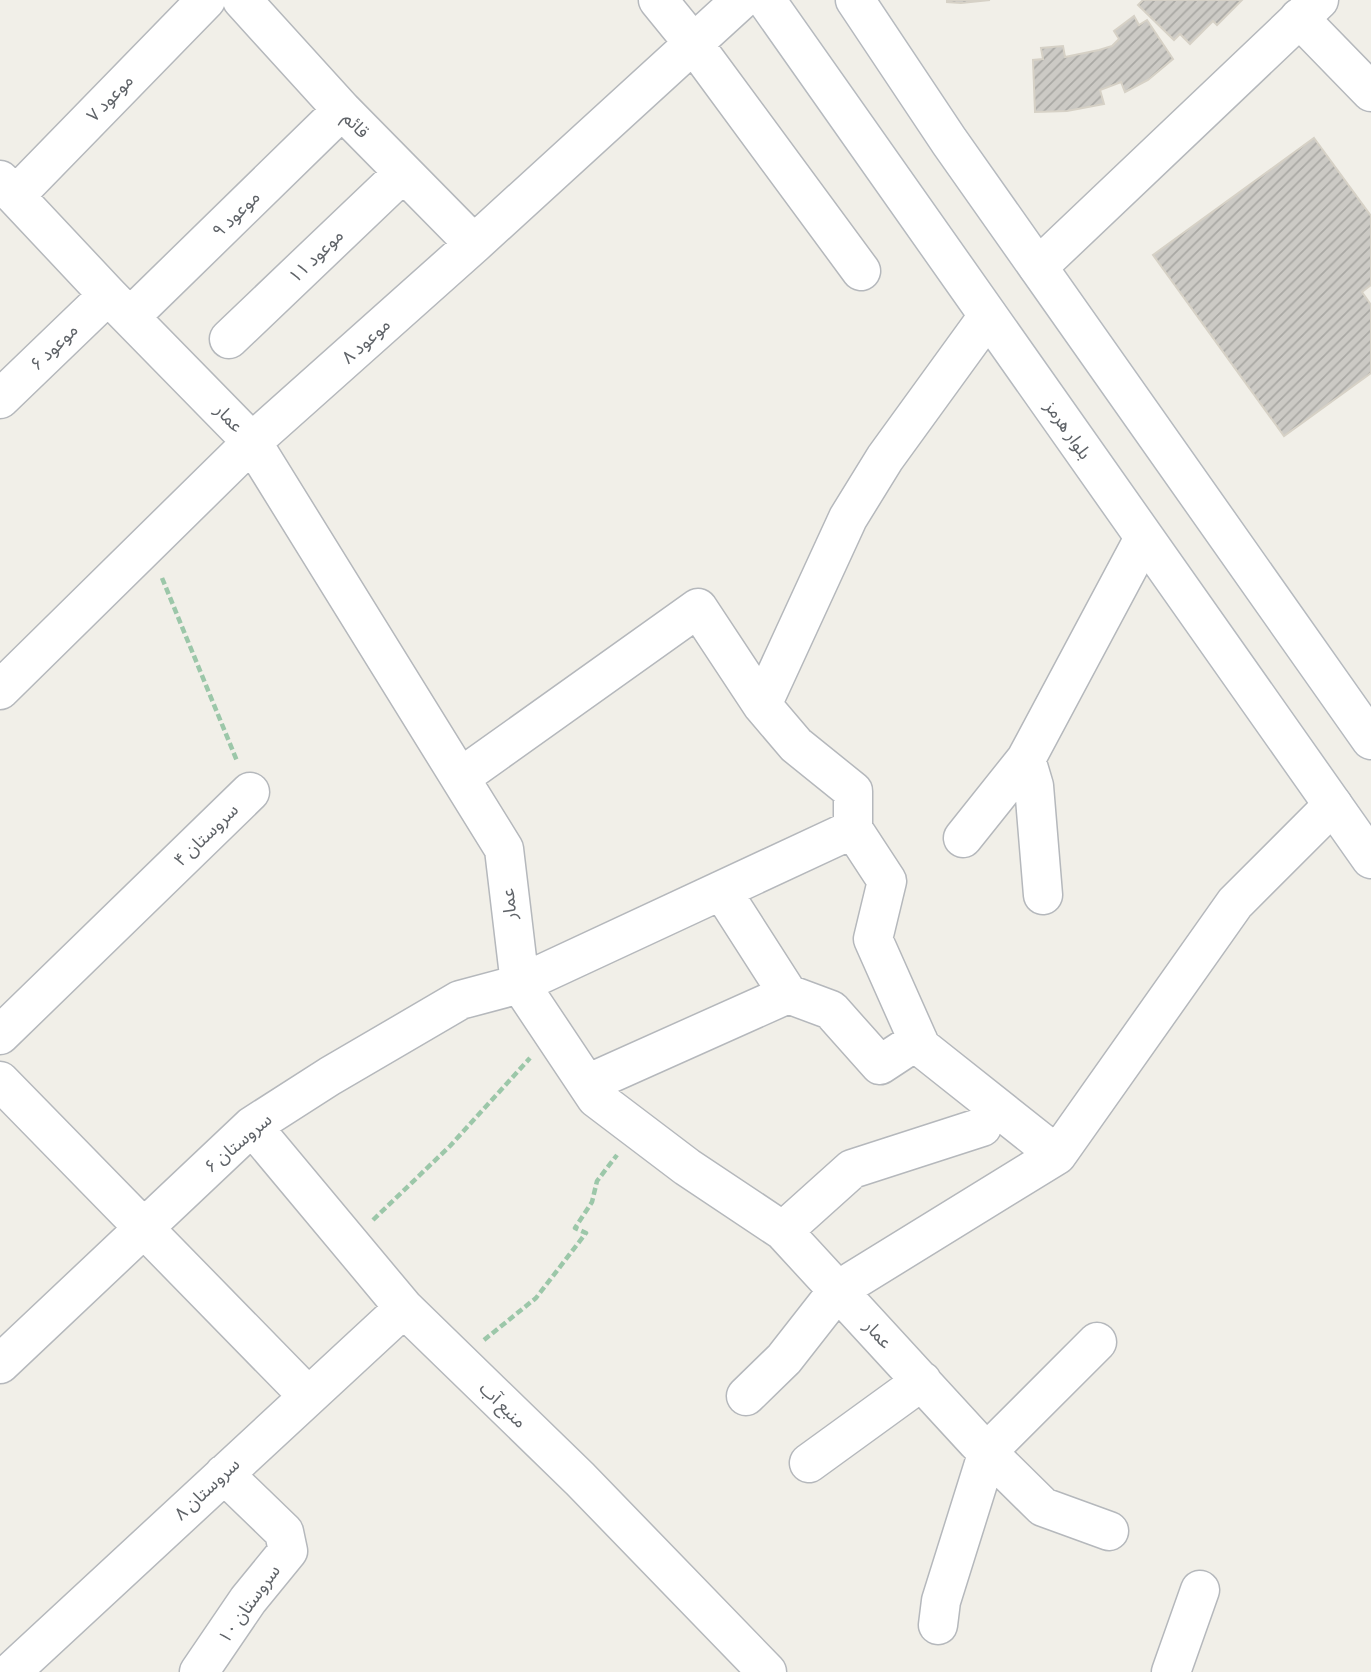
<svg xmlns="http://www.w3.org/2000/svg" width="1371" height="1672" viewBox="0 0 1371 1672" font-family="Commissioner,'Noto Sans Arabic',sans-serif">
<style>
.building{fill:url(#building-hatch);stroke:#d6d1c6;stroke-width:2}
.lines{fill:none;stroke-linecap:round;stroke-linejoin:round}
.minor-casing{stroke:#b5b8bc;stroke-width:41}
.tertiary-casing{stroke:#b5b8bc;stroke-width:41}
.secondary-casing{stroke:#b6babf;stroke-width:41}
.path{stroke:#9cc7a9;stroke-width:4.5;stroke-dasharray:7 3.5;stroke-linecap:butt}
.minor{stroke:#fff;stroke-width:38}
.tertiary{stroke:#fff;stroke-width:38}
.secondary{stroke:#fff;stroke-width:38}
.labels{text-anchor:middle;stroke-width:7;stroke-linejoin:round;paint-order:stroke}
.street-label{font-size:18px;fill:#5f6368;stroke:#fff}
</style>
<defs>
<pattern id="building-hatch" width="6" height="6" patternUnits="userSpaceOnUse" patternTransform="scale(1.75)"><rect width="6" height="6" fill="#cccac5"/><path d="M-1 1l2-2M0 6l6-6M5 7l2-2" fill="none" stroke="#a9a8a4"/></pattern>
</defs>
<rect width="100%" height="100%" fill="#f1efe8"/>
<path class="building" d="M 947,0 L 990,0 L 961,3 L 947,2 Z
M 1143,0 L 1242,0 L 1217,25 L 1213,21 L 1190,44 L 1180,34 L 1174,40 L 1138,5 Z
M 1134,16 L 1139,25 L 1147,20 L 1173,59 L 1148,80 L 1125,92 L 1121,82 L 1100,90 L 1104,104 L 1067,111 L 1035,112 L 1033,60 L 1043,59 L 1041,48 L 1063,46 L 1065,57 L 1099,50 L 1112,46 L 1119,39 L 1114,31 Z
M 1314,138 L 1371,216 L 1371,285 L 1362,292 L 1371,305 L 1371,373 L 1284,436 L 1153,255 Z"/>
<g class="lines">
<g class="minor-casing">
<path id="minor" d="M 242,0 L 342,110 L 474,244
M 658,0 L 693,43 L 861,271
M 1299,18 L 1371,92
M 0,180 L 108,295 L 252,442 L 504,849 L 520,984 L 596,1098 L 687,1167 L 783,1231 L 977,1442 L 1043,1507 L 1109,1531
M 15,196 L 206,0
M 130,317 L 342,110
M 229,339 L 403,173
M 0,399 L 108,295
M 0,690 L 252,442 L 474,244 L 741,0
M 762,705 L 848,518 L 885,458 L 988,316
M 1026,759 L 1034,786 L 1043,895
M 461,777 L 698,608 L 762,705 L 796,745 L 853,791 L 853,829 L 887,881 L 873,939 L 921,1047 L 1057,1155
M 963,838 L 1026,759 L 1144,538
M 722,891 L 788,994 L 831,1010 L 880,1065 L 918,1040
M 0,1035 L 250,792
M 0,1081 L 308,1396
M 587,1084 L 788,994
M 252,1126 L 404,1308 L 580,1479 L 767,1672
M 783,1231 L 852,1169 L 982,1127
M 0,1364 L 252,1126 L 330,1076 L 460,1000 L 520,984 L 853,829
M 746,1396 L 784,1359 L 838,1290 L 1057,1155 L 1235,903 L 1333,805
M 809,1463 L 922,1381
M 938,1625 L 941,1601 L 988,1451 L 1097,1342
M 11,1672 L 404,1308
M 199,1672 L 248,1600 L 288,1551 L 284,1532 L 224,1474
M 1171,1672 L 1200,1590"/>
</g>
<g class="tertiary-casing">
<path id="tertiary" d="M 1038,267 L 1319,0"/>
</g>
<g class="secondary-casing">
<path id="secondary" d="M 766,0 L 1371,859
M 855,0 L 949,141 L 1371,740"/>
</g>
<path class="path" d="M 162,578 L 237,761
M 373,1220 L 450,1146 L 530,1058
M 484,1340 L 536,1298 L 586,1233 L 575,1228 L 592,1202 L 597,1181 L 617,1155"/>
<use href="#minor" class="minor"/>
<use href="#tertiary" class="tertiary"/>
<use href="#secondary" class="secondary"/>
</g>
<g class="labels">
<g class="street-label">
<text transform="translate(110 98) rotate(-46)" y="6">موعود ۷</text>
<text transform="translate(356 125) rotate(46)" y="6">قائم</text>
<text transform="translate(236 214) rotate(-44)" y="6">موعود ۹</text>
<text transform="translate(316 256) rotate(-44)" y="6">موعود ۱۱</text>
<text transform="translate(366 341) rotate(-42)" y="6">موعود ۸</text>
<text transform="translate(54 347) rotate(-44)" y="6">موعود ۶</text>
<text transform="translate(229 418) rotate(46)" y="6">عمار</text>
<text transform="translate(1068 430) rotate(55)" y="6">بلوار هرمز</text>
<text transform="translate(206 835) rotate(-44)" y="6">سروستان ۴</text>
<text transform="translate(509 904) rotate(-96)" y="6">عمار</text>
<text transform="translate(238 1143) rotate(-40)" y="6">سروستان ۶</text>
<text transform="translate(878 1334) rotate(47)" y="6">عمار</text>
<text transform="translate(503 1405) rotate(44)" y="6">منبع آب</text>
<text transform="translate(207 1489) rotate(-43)" y="6">سروستان ۸</text>
<text transform="translate(249 1604) rotate(-54)" y="6">سروستان ۱۰</text>
</g>
</g>
</svg>
